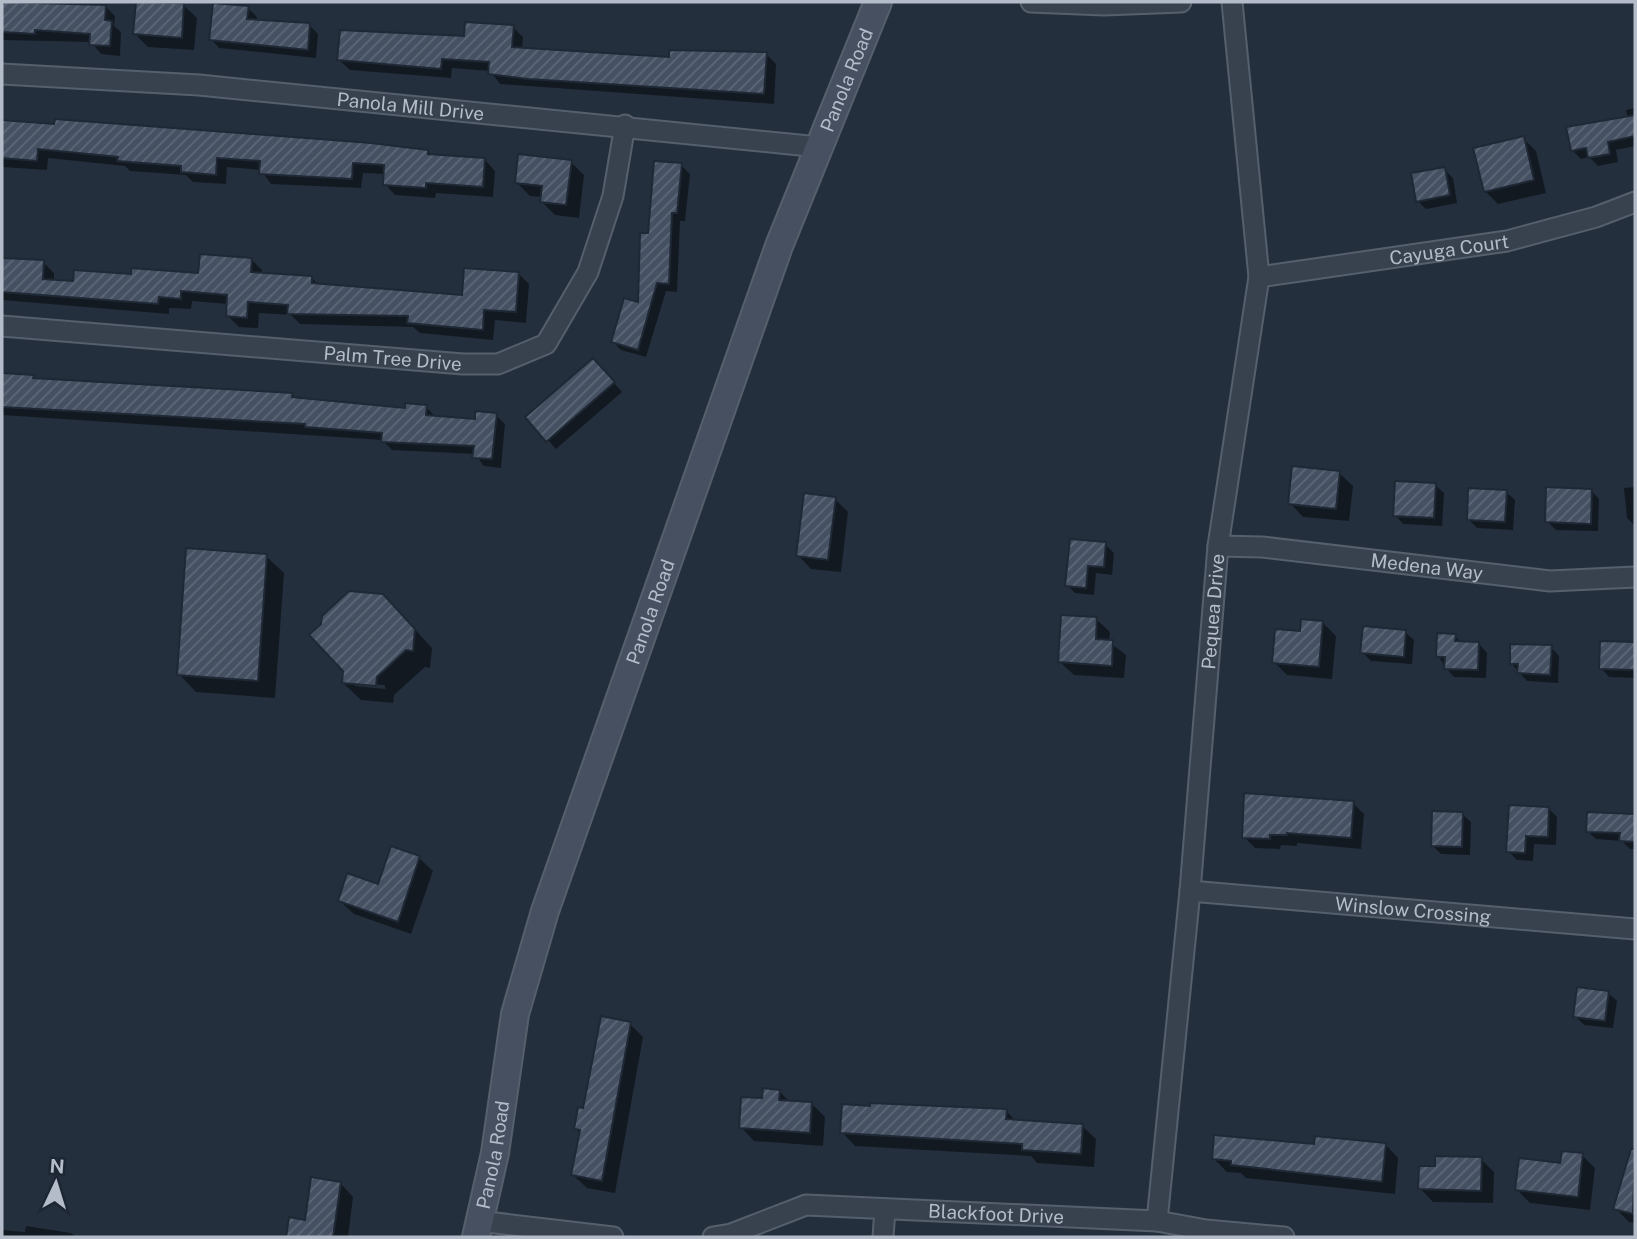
<svg xmlns="http://www.w3.org/2000/svg" width="1637" height="1239" viewBox="0 0 1637 1239" font-family="'Public Sans',sans-serif">
<style>
.shadow{fill:#0007;fill-rule:evenodd}
.building{fill:url(#building-hatch);stroke:#1f2835;stroke-width:2}
.lines{fill:none;stroke-linecap:round;stroke-linejoin:round}
.minor-casing{stroke:#565f6c;stroke-width:23}
.secondary-casing{stroke:#565f6c;stroke-width:30}
.minor{stroke:#38414e;stroke-width:19}
.secondary{stroke:#465061;stroke-width:26}
.labels{text-anchor:middle;stroke-width:6;stroke-linejoin:round;paint-order:stroke}
.street-label{font-size:19px;fill:#b4bcc9;stroke:#1d2633}
</style>
<defs>
<pattern id="building-hatch" width="6" height="6" patternUnits="userSpaceOnUse" patternTransform="scale(1.75)"><rect width="6" height="6" fill="#455162"/><path d="M-1 1l2-2M0 6l6-6M5 7l2-2" fill="none" stroke="#5d6877"/></pattern>
</defs>
<rect width="100%" height="100%" fill="#242f3e"/>
<path class="shadow" d="M 2,2 L 105,6 L 115,16 L 114,26 L 121,32 L 120,56 L 101,54 L 91,42 L 2,40 Z
M 137,2 L 183,5 L 197,18 L 194,50 L 148,47 L 135,34 Z
M 248,8 L 257,17 L 256,21 L 309,25 L 318,34 L 316,58 L 219,48 L 211,39 Z
M 513,27 L 523,37 L 522,49 L 671,59 L 766,54 L 776,64 L 774,104 L 500,84 L 490,71 L 452,68 L 451,78 L 350,70 L 339,60 Z
M 1635,108 L 1635,146 L 1616,150 L 1618,162 L 1598,166 L 1589,157 L 1581,159 L 1572,150 L 1628,118 L 1626,110 Z
M 2,121 L 427,151 L 433,156 L 485,160 L 495,171 L 493,197 L 436,193 L 435,198 L 395,195 L 385,184 L 385,174 L 363,173 L 361,188 L 271,184 L 261,170 L 227,167 L 226,184 L 193,182 L 186,175 L 130,171 L 125,166 L 48,158 L 47,170 L 2,167 Z
M 1523,138 L 1536,151 L 1546,193 L 1498,204 L 1485,191 Z
M 571,162 L 584,175 L 579,218 L 555,215 L 542,202 L 543,197 L 530,196 L 516,182 Z
M 681,165 L 690,174 L 685,221 L 680,221 L 677,292 L 666,291 L 646,357 L 621,350 L 612,341 L 640,305 Z
M 1444,169 L 1453,178 L 1457,203 L 1426,209 L 1418,201 Z
M 251,259 L 262,270 L 262,274 L 312,278 L 319,285 L 464,297 L 518,273 L 529,284 L 526,323 L 495,320 L 493,340 L 420,333 L 413,327 L 300,324 L 291,315 L 259,313 L 258,328 L 239,327 L 228,316 L 228,304 L 192,301 L 191,309 L 169,308 L 169,314 L 2,300 L 2,260 L 43,262 L 54,273 L 54,281 L 74,283 L 133,276 L 200,275 Z
M 602,369 L 622,392 L 556,449 L 527,417 Z
M 2,375 L 33,376 L 36,380 L 292,395 L 297,400 L 407,410 L 426,407 L 435,416 L 476,421 L 496,415 L 505,424 L 501,468 L 484,466 L 475,454 L 392,450 L 382,440 L 2,415 Z
M 1339,473 L 1353,486 L 1349,521 L 1303,517 L 1290,503 Z
M 1435,485 L 1444,493 L 1442,526 L 1403,524 L 1395,515 Z
M 1635,487 L 1635,526 L 1627,518 L 1624,488 Z
M 1591,490 L 1599,499 L 1598,531 L 1556,530 L 1547,521 Z
M 1506,492 L 1515,500 L 1513,530 L 1477,528 L 1468,519 Z
M 835,499 L 848,512 L 841,572 L 811,569 L 798,555 Z
M 1105,544 L 1114,553 L 1112,575 L 1096,573 L 1094,595 L 1075,593 L 1067,585 Z
M 266,556 L 284,573 L 275,698 L 196,692 L 179,674 Z
M 401,614 L 432,648 L 430,668 L 425,667 L 394,695 L 393,703 L 361,700 L 343,683 L 345,671 ZM 355,683 L 385,685 L 385,689 L 355,686 Z
M 1096,619 L 1110,632 L 1109,642 L 1126,655 L 1124,678 L 1074,675 L 1060,662 Z
M 1323,623 L 1336,636 L 1332,679 L 1287,675 L 1274,662 L 1302,633 Z
M 1405,632 L 1414,640 L 1412,664 L 1371,661 L 1362,652 Z
M 1455,636 L 1462,643 L 1479,644 L 1487,653 L 1486,678 L 1454,677 L 1446,668 L 1438,656 Z
M 1602,643 L 1635,644 L 1635,678 L 1609,677 L 1601,668 Z
M 1551,647 L 1559,656 L 1558,683 L 1527,681 L 1511,663 Z
M 1353,803 L 1364,814 L 1361,849 L 1297,843 L 1297,846 L 1281,845 L 1280,849 L 1255,848 L 1244,837 Z
M 1548,808 L 1557,817 L 1556,845 L 1534,844 L 1533,861 L 1517,860 L 1508,851 Z
M 1588,813 L 1635,816 L 1635,849 L 1630,849 L 1622,841 L 1596,839 L 1587,831 Z
M 1462,814 L 1471,822 L 1470,855 L 1441,854 L 1432,845 Z
M 392,849 L 419,858 L 433,871 L 411,934 L 354,914 L 340,901 L 379,886 Z
M 1608,993 L 1617,1001 L 1613,1028 L 1584,1025 L 1575,1016 Z
M 630,1024 L 643,1037 L 615,1193 L 587,1188 L 573,1175 L 581,1134 L 575,1128 Z
M 779,1091 L 790,1102 L 812,1104 L 825,1117 L 823,1146 L 754,1141 L 741,1127 L 764,1100 Z
M 1006,1111 L 1016,1121 L 1082,1126 L 1096,1139 L 1094,1167 L 1037,1163 L 1031,1156 L 855,1146 L 842,1132 Z
M 1385,1144 L 1398,1158 L 1395,1194 L 1246,1178 L 1241,1173 L 1227,1172 L 1213,1158 L 1315,1146 Z
M 1633,1147 L 1635,1148 L 1635,1223 L 1629,1222 L 1615,1208 Z
M 1582,1155 L 1595,1168 L 1590,1210 L 1530,1203 L 1517,1190 Z
M 1481,1159 L 1494,1172 L 1493,1203 L 1433,1202 L 1420,1188 L 1436,1168 Z
M 340,1183 L 353,1197 L 348,1237 L 290,1237 Z
M 26,1226 L 71,1233 L 76,1237 L 2,1237 L 2,1230 L 25,1232 Z"/>
<path class="building" d="M 2,2 L 106,5 L 105,20 L 112,21 L 110,46 L 89,45 L 90,34 L 35,30 L 35,34 L 2,32 Z
M 136,2 L 184,3 L 182,38 L 133,34 Z
M 213,3 L 249,6 L 247,19 L 310,23 L 308,50 L 209,40 Z
M 465,22 L 514,25 L 512,47 L 669,57 L 669,50 L 767,52 L 764,94 L 528,79 L 488,74 L 489,62 L 442,59 L 441,69 L 337,60 L 340,30 L 464,36 Z
M 1635,115 L 1635,136 L 1608,142 L 1610,154 L 1588,158 L 1586,148 L 1571,151 L 1566,127 Z
M 55,119 L 371,143 L 428,150 L 428,154 L 485,158 L 483,187 L 426,183 L 426,188 L 383,185 L 384,165 L 353,163 L 352,179 L 259,174 L 260,161 L 217,158 L 216,175 L 181,172 L 181,166 L 117,161 L 118,157 L 38,149 L 37,161 L 2,158 L 2,120 L 54,124 Z
M 1524,136 L 1534,180 L 1484,192 L 1473,148 Z
M 518,154 L 572,160 L 566,205 L 540,202 L 542,186 L 515,183 Z
M 654,161 L 682,163 L 677,213 L 672,213 L 669,284 L 657,283 L 638,350 L 611,342 L 624,298 L 638,302 L 640,233 L 648,233 Z
M 1445,167 L 1450,195 L 1416,202 L 1411,173 Z
M 200,254 L 252,258 L 251,272 L 312,276 L 312,283 L 462,295 L 464,268 L 519,272 L 516,312 L 484,310 L 483,330 L 407,323 L 408,316 L 287,314 L 288,305 L 248,302 L 247,318 L 226,316 L 227,295 L 181,291 L 181,299 L 159,297 L 158,304 L 2,292 L 2,258 L 44,260 L 43,279 L 73,281 L 74,270 L 131,274 L 131,268 L 198,273 Z
M 593,358 L 615,382 L 546,442 L 525,417 Z
M 2,373 L 34,375 L 33,378 L 293,393 L 292,397 L 405,408 L 405,403 L 427,405 L 426,415 L 475,419 L 475,411 L 497,413 L 492,459 L 472,458 L 474,446 L 381,442 L 382,433 L 305,427 L 305,424 L 2,407 Z
M 1292,466 L 1340,471 L 1336,509 L 1288,504 Z
M 1395,481 L 1436,483 L 1434,518 L 1393,516 Z
M 1546,487 L 1592,489 L 1591,524 L 1545,522 Z
M 1468,488 L 1507,490 L 1505,522 L 1467,520 Z
M 804,493 L 836,497 L 828,560 L 796,556 Z
M 1070,539 L 1106,542 L 1104,567 L 1088,566 L 1086,588 L 1065,586 Z
M 186,548 L 267,554 L 258,681 L 177,675 Z
M 349,591 L 383,594 L 415,629 L 413,651 L 406,650 L 377,677 L 376,686 L 342,683 L 343,671 L 309,635 L 321,624 L 322,616 Z
M 1061,615 L 1097,617 L 1096,639 L 1113,640 L 1112,666 L 1058,662 Z
M 1301,619 L 1323,621 L 1319,667 L 1272,663 L 1275,629 L 1300,631 Z
M 1363,626 L 1406,630 L 1404,657 L 1360,653 Z
M 1437,633 L 1456,634 L 1455,641 L 1479,642 L 1478,670 L 1444,669 L 1445,657 L 1436,657 Z
M 1600,641 L 1635,642 L 1635,670 L 1599,669 Z
M 1510,644 L 1552,645 L 1550,675 L 1517,673 L 1518,664 L 1510,664 Z
M 1244,793 L 1354,801 L 1351,838 L 1287,833 L 1287,835 L 1270,835 L 1270,839 L 1242,838 Z
M 1509,805 L 1549,807 L 1548,837 L 1526,836 L 1525,853 L 1506,852 Z
M 1432,811 L 1463,812 L 1462,847 L 1431,846 Z
M 1587,812 L 1635,814 L 1635,842 L 1619,841 L 1620,833 L 1586,832 Z
M 391,846 L 420,856 L 398,922 L 338,901 L 347,873 L 378,884 Z
M 1577,987 L 1609,991 L 1605,1021 L 1573,1017 Z
M 601,1016 L 631,1022 L 602,1181 L 571,1175 L 580,1130 L 574,1129 L 578,1107 L 583,1108 Z
M 763,1088 L 780,1090 L 779,1100 L 812,1102 L 810,1133 L 739,1128 L 741,1097 L 762,1098 Z
M 870,1103 L 1007,1109 L 1006,1119 L 1083,1124 L 1081,1154 L 1022,1150 L 1022,1144 L 840,1133 L 842,1104 L 870,1106 Z
M 1214,1135 L 1314,1144 L 1315,1136 L 1386,1143 L 1382,1182 L 1231,1165 L 1231,1161 L 1212,1159 Z
M 1631,1149 L 1635,1149 L 1633,1214 L 1613,1209 Z
M 1562,1151 L 1583,1153 L 1578,1197 L 1515,1190 L 1519,1158 L 1560,1163 Z
M 1435,1156 L 1482,1157 L 1481,1191 L 1418,1189 L 1419,1166 L 1435,1166 Z
M 311,1177 L 341,1182 L 333,1237 L 286,1237 L 289,1217 L 305,1220 Z"/>
<g class="lines">
<g class="minor-casing">
<g id="minor">
<path d="M 1031,2 L 1104,5 L 1181,2"/>
<path id="s1" d="M 2,74 L 199,85 L 819,147"/>
<path id="s2" d="M 1259,277 L 1507,241 L 1596,217 L 1635,202"/>
<path id="s3" d="M 2,326 L 463,364 L 498,364 L 546,344 L 588,272 L 613,196 L 625,125"/>
<path id="s4" d="M 1218,546 L 1262,547 L 1550,581 L 1635,577"/>
<path id="s5" d="M 1190,891 L 1635,929"/>
<path d="M 479,1221 L 613,1237"/>
<path id="s6" d="M 1157,1221 L 1190,891 L 1218,546 L 1259,277 L 1232,2"/>
<path id="s7" d="M 713,1237 L 731,1234 L 806,1205 L 1157,1221 L 1206,1230 L 1284,1237"/>
<path d="M 883,1237 L 885,1209"/>
</g>
</g>
<g class="secondary-casing">
<g id="secondary">
<path id="s8" d="M 476,1237 L 495,1153 L 515,1014 L 545,911 L 779,246 L 878,2"/>
</g>
</g>
<use href="#minor" class="minor"/>
<use href="#secondary" class="secondary"/>
</g>
<g class="labels">
<g class="street-label">
<text dy="7" stroke="none"><textPath href="#s8" startOffset="1218">Panola Road</textPath></text>
<text dy="7" stroke="none"><textPath href="#s1" startOffset="410">Panola Mill Drive</textPath></text>
<text dy="7" stroke="none"><textPath href="#s2" startOffset="192">Cayuga Court</textPath></text>
<text dy="7" stroke="none"><textPath href="#s3" startOffset="392">Palm Tree Drive</textPath></text>
<text dy="7" stroke="none"><textPath href="#s4" startOffset="210">Medena Way</textPath></text>
<text dy="7" stroke="none"><textPath href="#s6" startOffset="612">Pequea Drive</textPath></text>
<text dy="7" stroke="none"><textPath href="#s8" startOffset="651">Panola Road</textPath></text>
<text dy="7" stroke="none"><textPath href="#s5" startOffset="224">Winslow Crossing</textPath></text>
<text dy="7" stroke="none"><textPath href="#s8" startOffset="84">Panola Road</textPath></text>
<text dy="7" stroke="none"><textPath href="#s7" startOffset="289">Blackfoot Drive</textPath></text>
</g>
</g>
<rect width="1637" height="1239" fill="none" stroke="#b4bcc9" stroke-width="7"/>
<g transform="translate(56 1183) rotate(4)" stroke="#1d2633" stroke-width="5" paint-order="stroke">
<path d="M0-5L12 26L0 18L-12 26Z" fill="#b4bcc9"/>
<text y="-10" font-size="19" font-weight="bold" text-anchor="middle" fill="#b4bcc9">N</text>
</g>
</svg>
